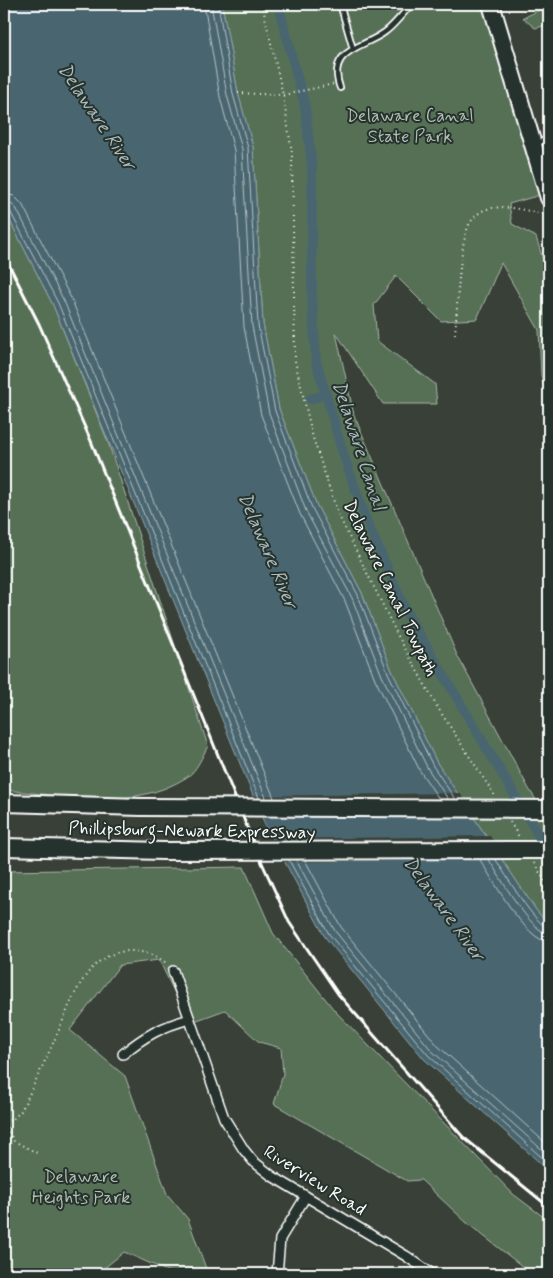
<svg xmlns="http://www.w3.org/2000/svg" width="553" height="1278" viewBox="0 0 553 1278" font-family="Mynerve,sans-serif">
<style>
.green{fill:#567056;stroke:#aab8aa}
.water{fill:#49666f;stroke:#92a3a9}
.pier{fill:#394037}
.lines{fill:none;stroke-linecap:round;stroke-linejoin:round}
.shore{stroke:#b6c2c5;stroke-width:1}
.canal{stroke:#49666f;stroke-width:10}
.lane-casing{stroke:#fff;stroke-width:8}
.street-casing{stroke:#fff;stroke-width:12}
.highway-casing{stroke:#fff;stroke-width:20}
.path{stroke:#fff;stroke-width:2;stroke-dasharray:1 4;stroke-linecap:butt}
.lane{stroke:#26332d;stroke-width:4.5}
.street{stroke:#26332d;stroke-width:9}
.highway{stroke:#26332d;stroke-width:16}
.rail{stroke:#fff;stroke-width:3}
.highway-bridge-casing{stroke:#fff;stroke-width:20;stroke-linecap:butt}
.highway-bridge{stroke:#26332d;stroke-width:16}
.labels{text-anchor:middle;stroke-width:4;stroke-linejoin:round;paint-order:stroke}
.park-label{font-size:18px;fill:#b3bfb3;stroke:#26332d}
.street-label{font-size:18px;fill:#fff;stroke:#26332d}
.water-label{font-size:19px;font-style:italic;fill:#adbabe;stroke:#26332d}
</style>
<rect width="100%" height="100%" fill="#394037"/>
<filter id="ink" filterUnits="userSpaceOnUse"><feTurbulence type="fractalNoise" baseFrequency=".02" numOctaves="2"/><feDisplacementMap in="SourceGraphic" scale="10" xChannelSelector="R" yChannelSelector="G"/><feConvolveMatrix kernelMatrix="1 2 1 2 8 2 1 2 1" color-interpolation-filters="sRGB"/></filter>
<g filter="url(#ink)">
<path class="green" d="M 222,4 L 483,4 L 540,195 L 509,204 L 512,224 L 536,237 L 549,278 L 549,406 L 541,375 L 539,330 L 501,263 L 477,319 L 441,321 L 396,276 L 374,305 L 377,341 L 435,384 L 437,404 L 383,404 L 336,333 L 354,415 L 457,655 L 529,789 L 549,820 L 549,925 L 536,910 L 437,763 L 392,671 L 362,593 L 317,506 L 279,409 L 263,324 L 253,147 L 238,93 Z
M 549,5 L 549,25 L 535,28 L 523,18 Z
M 4,209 L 53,305 L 108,442 L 208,746 C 203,755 196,772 187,777 C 133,812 64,795 4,790 Z
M 244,867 L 273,933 L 335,1011 L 513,1194 L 549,1221 L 549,1274 L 532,1274 L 467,1223 L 421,1180 L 407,1181 L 274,1104 L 283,1074 L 281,1048 L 259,1042 L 225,1010 L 189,1023 L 159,960 L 120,965 L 70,1030 L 125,1076 L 167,1194 L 188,1219 L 208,1274 L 174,1274 L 124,1252 L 97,1274 L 4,1274 L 4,871 Z"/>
<path class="water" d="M 4,4 L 222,4 L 238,93 L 253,147 L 263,324 L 279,409 L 317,506 L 362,593 L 392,671 L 437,763 L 536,910 L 549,925 L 549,1171 L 424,1059 L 325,937 L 265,825 L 53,305 L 4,209 Z"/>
<path class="pier" d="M 460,793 L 475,815 L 259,818 L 250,796 Z
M 490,836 L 505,859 L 281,862 L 269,839 Z"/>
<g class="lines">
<path class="shore" d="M 204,4 L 220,97 L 234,150 L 244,327 L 261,415 L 300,514 L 345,601 L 375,679 L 420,771 L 439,799
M 211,4 L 227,95 L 242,149 L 252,326 L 269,413 L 306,511 L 352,598 L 382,676 L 428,769 L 448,799
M 218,4 L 233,94 L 248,148 L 258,325 L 275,411 L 312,508 L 358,595 L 388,673 L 433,766 L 455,799
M 4,194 L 14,196 L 22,204 L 71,298 L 274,798
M 4,202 L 10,203 L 16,208 L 64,301 L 266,798
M 4,208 L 10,211 L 58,303 L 259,798
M 289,860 L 329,934 L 428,1055 L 549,1164
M 296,860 L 335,931 L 432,1051 L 549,1156
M 305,860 L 341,927 L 438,1046 L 549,1146
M 480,860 C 493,879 525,941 549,942
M 489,860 C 499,875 531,933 549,934
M 496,860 C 505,873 535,926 549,928"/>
<path class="canal" d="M 278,4 L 305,106 L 312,167 L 312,293 L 316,361 L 343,453 L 366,520 L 408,615 L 549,853
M 310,399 L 324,395"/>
<g class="lane-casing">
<path id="lane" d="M 340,4 L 353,49
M 340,88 C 326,49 364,48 385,32 C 396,24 403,12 413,4
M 536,143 L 549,139"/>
</g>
<g class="street-casing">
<path id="street" d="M 173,971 L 224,1118 L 244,1150 L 253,1161 L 272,1176 L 406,1256 L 432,1274
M 123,1054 C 144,1036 163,1026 190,1019
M 277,1274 L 280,1239 L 306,1196"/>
</g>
<g class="highway-casing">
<path id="highway" d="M 491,4 L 549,198
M 4,803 L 141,807
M 4,847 L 163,851"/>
</g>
<path class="path" d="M 262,4 L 283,95 L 292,153 L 295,361 L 313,438 L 338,514 L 397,634 L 436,705 L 495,796
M 238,93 L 283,95 L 334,84
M 455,334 C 458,303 458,259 467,230 C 469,222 476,214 484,210 C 503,203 530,212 549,215
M 510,822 L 519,837
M 534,863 L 549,888
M 4,1121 L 12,1120 L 21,1111 C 33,1087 44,1063 55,1039 C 71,1004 85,950 132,951 C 146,952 157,955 167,964
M 4,1123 L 14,1141 L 37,1153"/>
<use href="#lane" class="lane"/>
<use href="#street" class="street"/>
<use href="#highway" class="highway"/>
<path class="rail" d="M 4,255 L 39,324 L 91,441 L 258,854 L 289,922 L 338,994 L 463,1137 L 549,1207"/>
<g class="highway-bridge-casing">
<path id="highway-bridge" d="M 141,807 L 549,809
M 163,851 L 549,850"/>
</g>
<use href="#highway-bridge" class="highway-bridge"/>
</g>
</g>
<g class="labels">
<g class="park-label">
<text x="410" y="121">Delaware Canal<tspan x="410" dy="21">State Park</tspan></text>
<text x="81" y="1182">Delaware<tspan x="81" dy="21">Heights Park</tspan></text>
</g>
<g class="street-label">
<text transform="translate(391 588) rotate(64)" y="6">Delaware Canal Towpath</text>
<text transform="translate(192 830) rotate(1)" y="6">Phillipsburg-Newark Expressway</text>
<text transform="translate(315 1180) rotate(32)" y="6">Riverview Road</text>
</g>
<g class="water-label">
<text transform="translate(98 116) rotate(56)" y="7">Delaware River</text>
<text transform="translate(360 445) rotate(72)" y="7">Delaware Canal</text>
<text transform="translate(269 550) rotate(67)" y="7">Delaware River</text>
<text transform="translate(445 908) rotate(54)" y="7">Delaware River</text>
</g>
</g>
<rect width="553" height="1278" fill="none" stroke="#26332d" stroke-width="20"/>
<rect x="10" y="10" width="533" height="1258" fill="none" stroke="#fff" stroke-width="2" filter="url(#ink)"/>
</svg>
